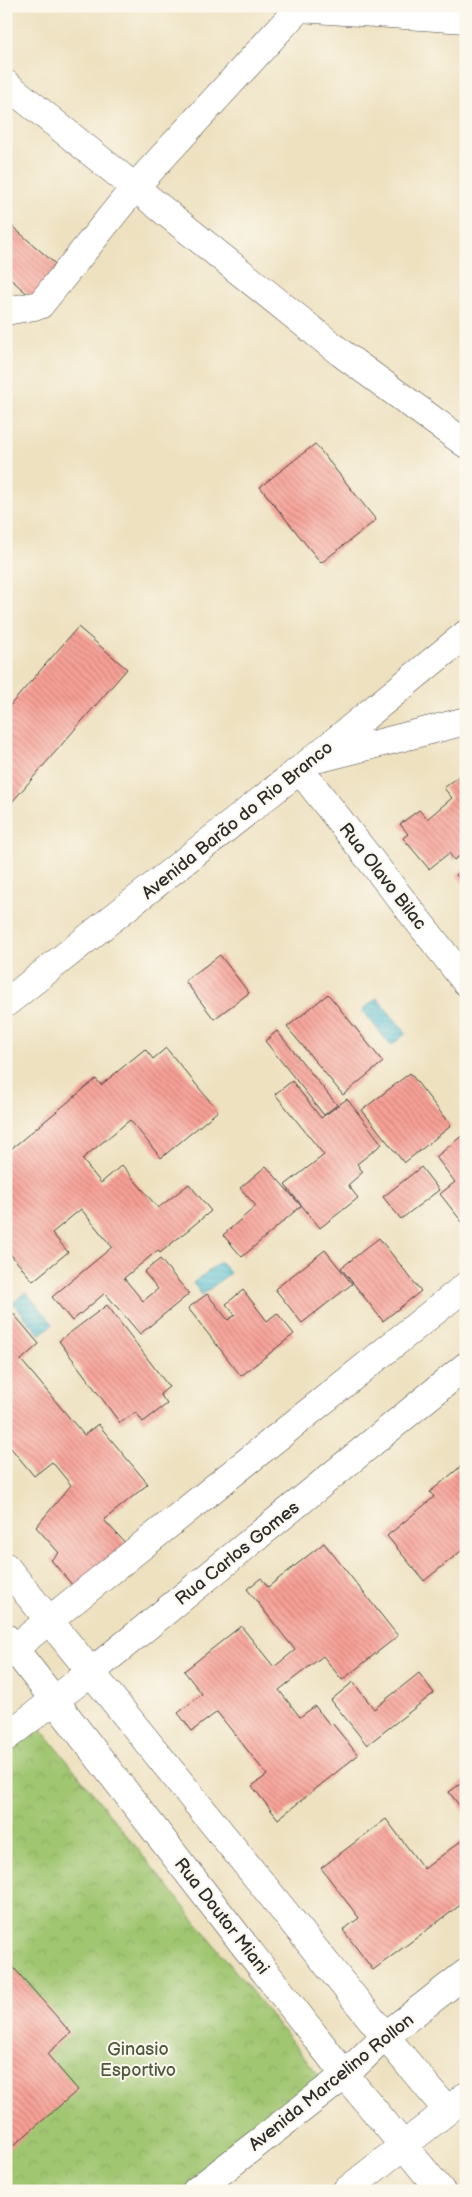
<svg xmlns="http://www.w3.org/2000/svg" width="472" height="2197" viewBox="0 0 472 2197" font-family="'Balsamiq Sans',sans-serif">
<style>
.park{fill:url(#park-crowns);stroke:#66784e}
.water{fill:url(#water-rules);stroke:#427680}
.building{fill:url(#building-back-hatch)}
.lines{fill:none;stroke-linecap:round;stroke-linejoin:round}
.minor-casing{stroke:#484641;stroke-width:29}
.major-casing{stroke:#484641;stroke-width:29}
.minor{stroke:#fff;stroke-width:28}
.major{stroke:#fff;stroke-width:28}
.labels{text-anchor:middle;stroke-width:4;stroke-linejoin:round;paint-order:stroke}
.street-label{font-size:18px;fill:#2b2b2b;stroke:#fbf7ec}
.park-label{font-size:18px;fill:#4e5a40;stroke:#fbf7ec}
</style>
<defs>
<pattern id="park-crowns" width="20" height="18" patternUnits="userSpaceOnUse" patternTransform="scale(1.25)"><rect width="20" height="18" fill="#a0c671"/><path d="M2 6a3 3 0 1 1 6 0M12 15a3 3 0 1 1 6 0" fill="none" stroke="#8aaa62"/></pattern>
<pattern id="water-rules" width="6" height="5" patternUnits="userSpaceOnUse" patternTransform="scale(1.25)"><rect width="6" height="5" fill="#58c1d4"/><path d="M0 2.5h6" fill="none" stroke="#499dac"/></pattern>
<pattern id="building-back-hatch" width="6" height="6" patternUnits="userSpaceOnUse" patternTransform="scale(1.25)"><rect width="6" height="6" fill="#f8a096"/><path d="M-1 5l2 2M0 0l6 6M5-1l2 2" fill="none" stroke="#c9837b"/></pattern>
</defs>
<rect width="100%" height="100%" fill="#fbf7ec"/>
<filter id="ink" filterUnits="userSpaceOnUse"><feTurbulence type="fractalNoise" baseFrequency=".02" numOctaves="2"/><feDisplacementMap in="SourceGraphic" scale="10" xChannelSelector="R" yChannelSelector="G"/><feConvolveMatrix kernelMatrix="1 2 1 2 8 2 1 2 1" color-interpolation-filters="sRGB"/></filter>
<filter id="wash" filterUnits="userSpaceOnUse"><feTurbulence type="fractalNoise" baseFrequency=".0096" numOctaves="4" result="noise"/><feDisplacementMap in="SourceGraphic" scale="20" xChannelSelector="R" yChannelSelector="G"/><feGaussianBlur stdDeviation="1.12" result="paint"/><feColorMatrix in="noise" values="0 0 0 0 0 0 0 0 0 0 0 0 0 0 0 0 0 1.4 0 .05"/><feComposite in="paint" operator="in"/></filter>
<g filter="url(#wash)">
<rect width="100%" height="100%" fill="#eee1c0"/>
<path class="park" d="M 32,1717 L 325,2083 L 180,2191 L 6,2191 L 6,1739 Z"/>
<path class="water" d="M 377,998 L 406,1033 L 391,1046 L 362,1010 Z
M 220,1262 L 230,1273 L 202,1295 L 193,1283 Z
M 26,1292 L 53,1324 L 40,1335 L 13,1303 Z"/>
<g id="blocks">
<path class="building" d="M 6,221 L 59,267 L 32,298 L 6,275 Z
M 315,444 L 376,520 L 321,563 L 260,487 Z
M 78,627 L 127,669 L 6,809 L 6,710 Z
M 458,777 L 466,787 L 466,851 L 454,860 L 449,853 L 429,869 L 403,838 L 408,834 L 400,824 L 419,810 L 427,819 L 452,798 L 444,788 Z
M 466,867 L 466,886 L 456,875 Z
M 220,955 L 249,993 L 214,1019 L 185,981 Z
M 328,994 L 383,1062 L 343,1095 L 287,1027 Z
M 277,1031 L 337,1105 L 324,1115 L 265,1041 Z
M 166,1048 L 218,1111 L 161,1158 L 130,1120 L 82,1159 L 101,1183 L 122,1165 L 158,1208 L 189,1184 L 211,1211 L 160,1253 L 158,1250 L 124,1278 L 143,1301 L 158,1289 L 144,1272 L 160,1259 L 189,1294 L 140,1334 L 105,1293 L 72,1321 L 52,1297 L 112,1247 L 81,1209 L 52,1233 L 68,1252 L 33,1281 L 6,1249 L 6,1153 L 96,1079 L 101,1085 L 145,1049 L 153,1059 Z
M 410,1073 L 451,1126 L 404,1163 L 362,1110 Z
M 292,1081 L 321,1118 L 347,1099 L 382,1144 L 357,1164 L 363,1172 L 348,1185 L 358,1198 L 320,1228 L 285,1185 L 324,1155 L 275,1094 Z
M 464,1134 L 466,1136 L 466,1227 L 440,1194 L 455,1182 L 436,1157 Z
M 266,1166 L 301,1206 L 242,1257 L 223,1235 L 256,1206 L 240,1188 Z
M 421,1167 L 439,1190 L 401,1219 L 383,1197 Z
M 379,1238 L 421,1291 L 383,1321 L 341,1268 Z
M 325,1250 L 352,1284 L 302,1323 L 275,1289 Z
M 243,1290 L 267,1321 L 277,1313 L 294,1334 L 241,1376 L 188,1308 L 207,1294 L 228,1320 L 235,1315 L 226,1304 Z
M 107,1305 L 169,1387 L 160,1394 L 167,1404 L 143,1422 L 136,1412 L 120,1423 L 59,1341 Z
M 12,1312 L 39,1344 L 21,1360 L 84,1435 L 98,1424 L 148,1484 L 104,1520 L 131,1549 L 78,1592 L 51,1560 L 59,1553 L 36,1527 L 71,1485 L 52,1462 L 34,1476 L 6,1442 L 6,1372 L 13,1366 L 6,1358 L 6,1317 Z
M 466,1462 L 466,1547 L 424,1581 L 387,1536 L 434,1497 L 430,1492 Z
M 324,1543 L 398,1636 L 342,1680 L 323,1656 L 279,1690 L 300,1717 L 315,1706 L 330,1725 L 332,1723 L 358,1755 L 278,1819 L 252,1786 L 267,1775 L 217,1712 L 192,1731 L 178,1713 L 202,1694 L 184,1671 L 241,1626 L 274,1667 L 295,1650 L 247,1589 L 261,1578 L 268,1587 Z
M 419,1673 L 434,1693 L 367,1745 L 331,1700 L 353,1682 L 374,1709 Z
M 466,1780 L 466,1814 L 449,1792 Z
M 386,1819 L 424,1869 L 466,1837 L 466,1901 L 373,1970 L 343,1930 L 359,1918 L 321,1868 Z
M 6,1959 L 71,2033 L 47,2054 L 78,2090 L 6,2152 Z"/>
</g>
</g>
<g filter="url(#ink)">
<use href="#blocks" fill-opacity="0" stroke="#484641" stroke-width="1"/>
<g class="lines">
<g class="minor-casing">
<path id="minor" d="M 6,84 L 341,353 L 466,444
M 6,311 L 40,305 L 135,187 L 299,8 L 466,19
M 321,758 L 466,721
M 300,770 L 466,982
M 6,1003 L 312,760 L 466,634
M 6,1567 L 385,2036 L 447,2110
M 6,1638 L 345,2075 L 441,2191
M 6,1655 L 466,1286
M 6,1737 L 90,1673 L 466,1366"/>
</g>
<g class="major-casing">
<path id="major" d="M 196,2191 L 345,2075 L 385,2036 L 466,1973
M 346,2191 L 466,2096"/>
</g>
<use href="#minor" class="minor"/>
<use href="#major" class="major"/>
</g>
</g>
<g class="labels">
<g class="street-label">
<text transform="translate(237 820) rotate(-39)" y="6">Avenida Barão do Rio Branco</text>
<text transform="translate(383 876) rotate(52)" y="6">Rua Olavo Bilac</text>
<text transform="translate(237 1553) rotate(-39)" y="6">Rua Carlos Gomes</text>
<text transform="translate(222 1916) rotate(52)" y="6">Rua Doutor Miani</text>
<text transform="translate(331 2082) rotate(-39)" y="6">Avenida Marcelino Rollon</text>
</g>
<g class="park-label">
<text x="138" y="2055">Ginasio<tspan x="138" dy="21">Esportivo</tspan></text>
</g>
</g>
<rect width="472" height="2197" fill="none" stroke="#fbf7ec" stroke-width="25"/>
</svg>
